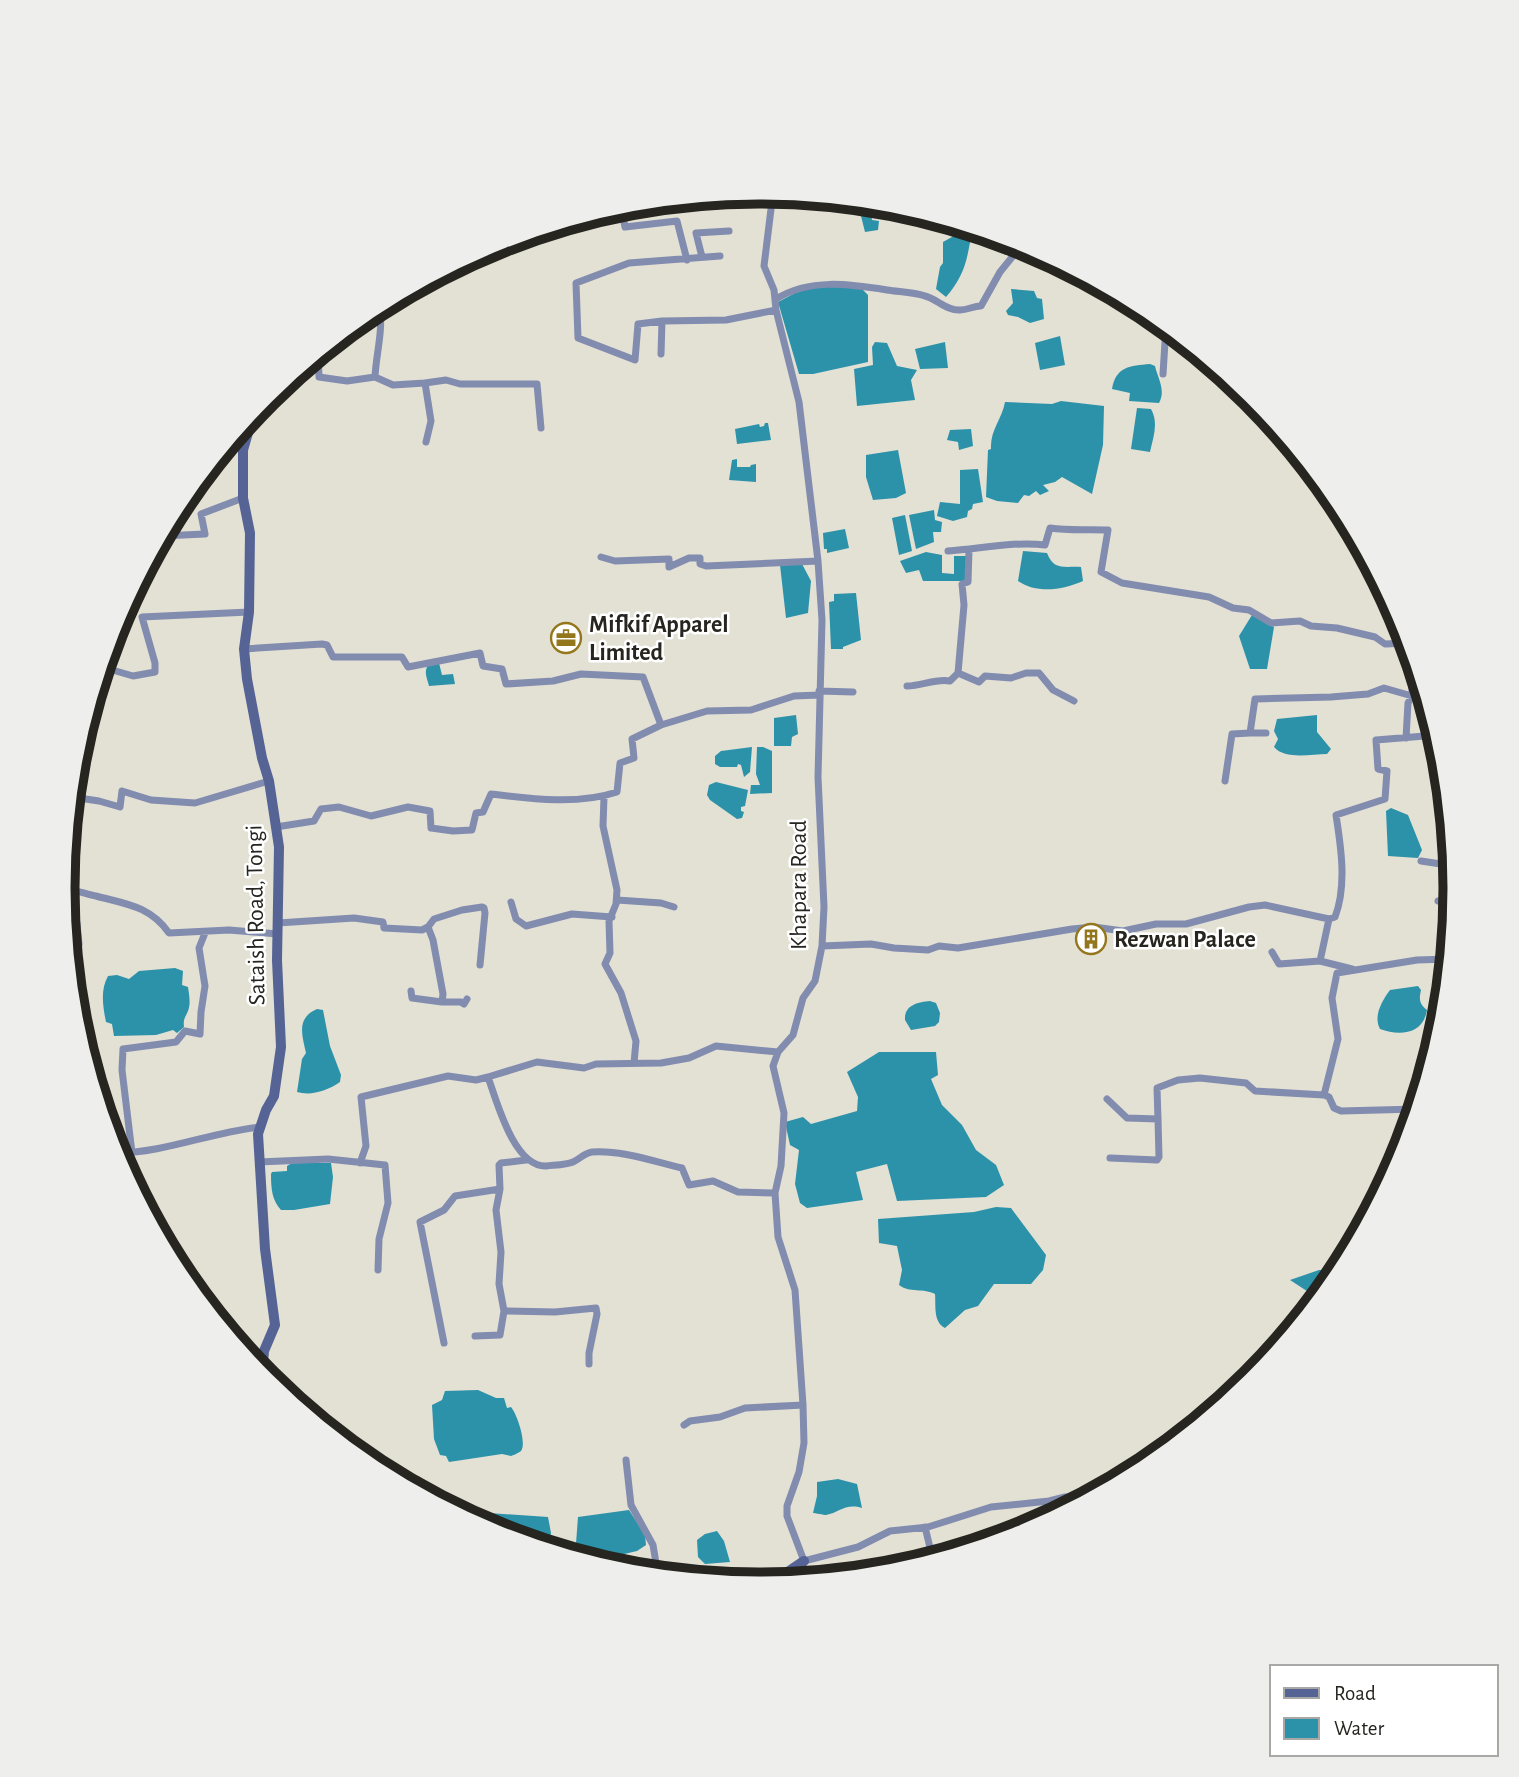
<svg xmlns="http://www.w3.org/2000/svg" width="1519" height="1777" viewBox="0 0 1519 1777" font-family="'Alegreya Sans',sans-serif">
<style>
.water{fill:#2b92aa}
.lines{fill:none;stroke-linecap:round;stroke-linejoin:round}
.street{stroke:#828caf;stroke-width:7}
.secondary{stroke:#566395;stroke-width:10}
.labels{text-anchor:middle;stroke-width:5;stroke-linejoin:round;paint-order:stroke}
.poi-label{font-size:24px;font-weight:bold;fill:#262520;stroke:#fff;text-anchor:start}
.street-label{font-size:24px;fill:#262520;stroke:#fff}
.rim{fill:none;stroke:#262520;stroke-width:9}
</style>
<rect width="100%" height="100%" fill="#e3e0d4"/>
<path class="water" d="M 870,205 L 872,220 L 879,221 L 878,230 L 865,232 L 859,208 Z
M 968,228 L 972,231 C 967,260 965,275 946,297 L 936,289 L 940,267 L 943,263 L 943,242 Z
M 834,284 L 860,287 L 868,295 L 868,362 L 813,374 L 799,374 L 778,302 L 799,291 Z
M 1011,289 L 1034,291 L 1037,298 L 1042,299 L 1044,319 L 1030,323 L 1018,317 L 1008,315 L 1006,311 L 1013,303 Z
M 1060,336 L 1065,365 L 1040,370 L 1035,343 Z
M 875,342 L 887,343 L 897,366 L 917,370 L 911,380 L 915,400 L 857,406 L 854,369 L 873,365 L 872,347 Z
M 945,342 L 948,368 L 920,369 L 915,349 Z
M 1150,364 L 1155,366 C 1158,379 1166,390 1159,403 L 1129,401 L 1130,393 L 1112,389 C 1116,366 1130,366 1150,364 Z
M 1061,401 L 1104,406 L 1103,445 L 1092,494 L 1062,477 L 1055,482 L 1043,485 L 1049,491 L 1040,495 L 1036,491 L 1029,496 L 1024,495 L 1018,503 L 997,501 L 986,497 L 988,450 L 991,449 C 990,430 1002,419 1005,402 L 1052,404 Z
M 1137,408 L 1151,409 C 1159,423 1153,438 1150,452 L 1131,449 Z
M 765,423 L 768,423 L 771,440 L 737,444 L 735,429 L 759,424 L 760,427 L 764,426 Z
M 971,429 L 973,446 L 959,450 L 958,442 L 947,440 L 950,430 Z
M 898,450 L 906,493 L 896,498 L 873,500 L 866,477 L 866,455 Z
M 737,459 L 737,467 L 750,467 L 751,465 L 756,464 L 756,482 L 729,480 L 732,460 Z
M 978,469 L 983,502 L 973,504 L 972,509 L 968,511 L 967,517 L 953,521 L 937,516 L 940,502 L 960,504 L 960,470 Z
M 934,510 L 935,520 L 942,522 L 941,532 L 933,532 L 934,542 L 916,549 L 909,515 Z
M 905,515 L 912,551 L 899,555 L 892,518 Z
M 845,529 L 849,548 L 827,553 L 827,549 L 824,549 L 823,533 Z
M 1023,551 L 1047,553 C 1054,571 1064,566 1081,567 L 1083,581 C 1063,590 1037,594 1018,581 Z
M 926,552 L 942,555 L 942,573 L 954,574 L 954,556 L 966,556 L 967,578 L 963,581 L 923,581 L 919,570 L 906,573 L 900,561 Z
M 802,564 L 811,581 L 808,613 L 786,618 L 780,565 Z
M 856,593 L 861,640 L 843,647 L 843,649 L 831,649 L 829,602 L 834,601 L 834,594 Z
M 1252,615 L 1274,627 L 1267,669 L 1250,669 L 1239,636 Z
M 439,663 L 442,675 L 453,674 L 455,684 L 429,686 C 427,678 423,671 429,664 Z
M 796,715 L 798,734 L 792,737 L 791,746 L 774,746 L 774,718 Z
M 1317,715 L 1317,732 L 1331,749 L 1327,754 C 1311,754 1285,760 1274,747 L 1278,739 L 1274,731 L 1277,719 Z
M 752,747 L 750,772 L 744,777 L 741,765 L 738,764 L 737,767 L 720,767 L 715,764 L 715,756 L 721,751 Z
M 757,747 L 763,747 L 772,751 L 772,793 L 750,794 L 751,785 L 760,785 L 756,774 Z
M 716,782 L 748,790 L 745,806 L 741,807 L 741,811 L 744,812 L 742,818 L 737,819 L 710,800 L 707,795 L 709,785 Z
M 1391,808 L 1408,815 L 1422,850 L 1418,858 L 1388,856 L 1386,811 Z
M 175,968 L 183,971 L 182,985 L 188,987 C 189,994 191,1004 188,1011 C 185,1018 183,1019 184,1027 L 177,1033 L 173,1030 L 156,1035 L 114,1036 L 112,1024 L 106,1022 C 103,1007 100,990 108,976 L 117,975 L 129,979 L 139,971 Z
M 1418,986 L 1421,990 C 1419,999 1419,1004 1427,1010 C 1423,1035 1399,1036 1380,1029 C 1373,1016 1382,1001 1390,990 Z
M 930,1001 L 936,1003 L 940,1013 L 939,1022 L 935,1026 L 911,1030 L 905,1020 C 904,1005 918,1002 930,1001 Z
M 317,1009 L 323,1010 L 330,1046 L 341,1075 L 340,1082 C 327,1091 311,1096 297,1092 L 302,1059 L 306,1053 C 302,1035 296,1018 317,1009 Z
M 879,1052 L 936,1052 L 938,1075 L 931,1079 L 942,1105 L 962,1125 L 976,1150 L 996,1165 L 1004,1185 L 986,1197 L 897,1201 L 887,1164 L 856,1172 L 863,1200 L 807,1208 L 800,1203 L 795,1184 L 799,1150 L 790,1145 L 785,1122 L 803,1117 L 811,1124 L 857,1111 L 858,1097 L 847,1072 Z
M 292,1163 L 331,1163 L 333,1177 L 330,1204 L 294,1210 L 281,1210 C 272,1200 271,1189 271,1174 L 272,1172 L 287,1171 L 287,1166 Z
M 996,1207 L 1011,1208 L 1046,1255 L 1043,1270 L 1031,1284 L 994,1284 L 978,1306 L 965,1310 L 945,1328 C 933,1322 936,1306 935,1294 C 924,1288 909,1293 899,1285 L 902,1270 L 897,1246 L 879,1243 L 878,1219 L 974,1212 Z
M 1319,1270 L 1342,1270 L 1327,1289 L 1313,1295 L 1290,1280 Z
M 478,1390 L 496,1398 L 504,1398 L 507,1408 L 511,1407 C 517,1414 527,1443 521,1451 C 520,1452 512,1456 511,1456 L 502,1454 L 449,1462 L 446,1456 L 440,1455 L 434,1439 L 432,1405 L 442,1400 L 445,1391 Z
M 310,1411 L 330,1417 L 339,1429 L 339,1440 L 307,1414 Z
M 838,1479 L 857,1484 L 862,1508 C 845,1503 839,1513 826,1515 C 824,1515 815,1513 813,1513 L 817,1496 L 817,1482 Z
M 629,1510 L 645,1535 L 646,1545 L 637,1551 L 620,1555 L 614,1565 L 593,1562 L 575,1557 L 578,1517 Z
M 489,1513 L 548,1517 L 551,1533 L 549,1549 L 493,1532 L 483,1526 L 483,1521 Z
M 717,1531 L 724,1541 L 730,1562 L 705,1564 L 698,1557 L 697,1540 L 705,1534 Z"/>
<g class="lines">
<path class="street" d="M 773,193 L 764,266 L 774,290 L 776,310 L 799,402 L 818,561 L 822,620 L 818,777 L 824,907 L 822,946 L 815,981 L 803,998 L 793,1035 L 778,1052 L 773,1066 L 784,1113 L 781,1166 L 775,1193 L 778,1237 L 795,1290 L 803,1405 L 804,1443 L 799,1472 L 787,1506 L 787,1516 L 804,1561 L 858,1547 L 890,1531 L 928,1527 L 991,1507 L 1049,1501 L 1065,1497 L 1093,1496
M 621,206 L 625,227 L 677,221 L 687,260
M 720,256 L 629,263 L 576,283 L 578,338 L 635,360 L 638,324 L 662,321 L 726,320 L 776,310
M 702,257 L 696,233 L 729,231
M 776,299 C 810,278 849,284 887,290 C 900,292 913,292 925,296 C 937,299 947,311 960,310 C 968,310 973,306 981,306 L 1000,272 L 1013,256 L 1013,241
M 318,354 L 319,377 L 347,381 L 375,377 L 393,385 L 425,383 L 446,380 L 460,384 L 537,384 L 541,428
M 661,354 L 662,321
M 1163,374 L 1165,342 L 1163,323
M 375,377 C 376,353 384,329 379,306
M 425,383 L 431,421 L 426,442
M 162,536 L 205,534 L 201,514 L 243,498
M 948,551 C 979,549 1016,541 1045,545 L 1050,528 C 1070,531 1088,529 1108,530 L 1101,572 L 1122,583 L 1209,597 L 1233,608 L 1249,610 L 1271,623 L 1300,621 L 1311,626 L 1337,628 L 1375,637 L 1385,644 L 1409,643
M 601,557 L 615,561 L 669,559 L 669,567 L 689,558 L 700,558 L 700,564 L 706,566 L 818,561
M 244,649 L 322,644 L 327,645 L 333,657 L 402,657 L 408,667 L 480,653 L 483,666 L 502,669 L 506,684 L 553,681 L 581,674 L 643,677 L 661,725
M 102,667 L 133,676 L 155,672 L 155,663 L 142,617 L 249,612
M 958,673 L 979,682 L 985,676 L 1011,678 L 1026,673 L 1039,673 L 1053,690 L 1074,701
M 907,686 C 922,686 936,678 950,681 L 958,673 L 964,605 L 962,584 L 968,582 L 969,550
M 819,691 L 853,692
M 1250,733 L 1266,733
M 1406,738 L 1408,703 L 1412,696 L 1412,683 L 1415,668 L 1409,643
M 1225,781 L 1232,734 L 1250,733 L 1255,699 L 1331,697 L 1368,694 L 1384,688 L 1412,696
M 72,797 L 99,801 L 120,807 L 122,791 L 151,800 L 195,803 L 269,781
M 604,797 L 603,826 L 617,890 L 616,904 L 609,921 L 610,953 L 605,964 L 621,993 L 636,1041 L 634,1063
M 276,827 L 314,821 L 321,809 L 339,807 L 371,816 L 408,807 L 430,811 L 431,828 L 453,831 L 472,830 L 476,813 L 483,812 L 491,794 C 532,799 578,805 617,792 L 620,763 L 634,758 L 632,739 L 661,725 L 707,711 L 751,710 L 794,696 L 819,695
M 1421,861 L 1454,866
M 63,890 C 76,889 85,894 96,896 C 126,904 150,906 169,933 L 229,930 L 278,934
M 1438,901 L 1454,904
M 511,902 L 516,919 L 526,926 L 572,914 L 612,917
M 616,904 L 617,900 L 661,903 L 674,907
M 1329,919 L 1335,917 C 1347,886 1341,847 1336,815 L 1385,799 L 1387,771 L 1378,769 L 1376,740 L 1437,735
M 278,923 L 354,918 L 383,922 L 384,928 L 422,930 L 428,927 L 434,919 L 462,910 L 482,907 L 484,908 L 485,913 L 480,965
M 69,946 L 79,944 L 76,915
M 822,946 L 871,944 L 894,948 L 928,950 L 939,946 L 958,948 L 1072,929 L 1094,927 L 1123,931 L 1156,924 L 1186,924 L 1249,907 L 1265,905 L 1329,919 L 1320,961 L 1279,964 L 1272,952
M 1320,961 L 1352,969
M 411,991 L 412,998 L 442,1002 L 443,994 L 433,940 L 428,927
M 442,1002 L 461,1002 L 464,1004 L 467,999
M 488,1077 L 537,1062 L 584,1068 L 596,1064 L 661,1063 L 689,1058 L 716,1046 L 778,1052
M 1324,1095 L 1338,1039 L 1332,998 L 1337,973 L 1417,960 L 1449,959
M 1107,1099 L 1127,1118 L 1158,1119 L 1157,1088 L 1178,1080 L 1200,1078 L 1246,1083 L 1255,1091 L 1324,1095 L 1329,1097 L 1334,1108 L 1341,1111 L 1417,1109
M 115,1153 C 165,1153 211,1132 260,1127
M 132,1153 L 122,1070 L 123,1049 L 176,1042 L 185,1031 L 200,1034 L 201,1012 L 205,986 L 199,948 L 205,933
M 1110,1158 L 1157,1160 L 1159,1157 L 1158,1119
M 259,1162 L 328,1159 L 385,1165 L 388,1203 L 379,1239 L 378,1270
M 360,1163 L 366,1146 L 361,1097 L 448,1076 L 476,1080 L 488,1077 C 497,1102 514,1167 546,1166 C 554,1165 566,1165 573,1162 C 580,1159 584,1153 592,1152 C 622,1150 652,1161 682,1168 L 689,1185 L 713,1181 L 738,1192 L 775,1193
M 504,1311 L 555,1312 L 596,1308 L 597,1314 L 589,1353 L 589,1364
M 475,1336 L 500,1335 L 504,1311 L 499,1284 L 501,1252 L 496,1210 L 500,1189 L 499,1165 L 501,1163 L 526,1160
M 444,1343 L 420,1222 L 444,1210 L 455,1196 L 500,1189
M 684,1425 L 690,1421 L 720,1417 L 745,1408 L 803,1405
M 626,1460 L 631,1505 L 653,1545 L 658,1575
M 372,1467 L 383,1469 L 384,1474
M 390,1477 L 418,1480
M 925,1527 L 933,1560"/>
<path class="secondary" d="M 254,412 L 243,450 L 243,498 L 250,533 L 249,612 L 244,649 L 247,679 L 262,758 L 269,781 L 279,847 L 277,960 L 281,1047 L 274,1096 L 266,1110 L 258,1134 L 265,1249 L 275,1325 L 264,1351 L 262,1375
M 770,1584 L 804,1561"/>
</g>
<defs>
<g id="office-ring" transform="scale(1.575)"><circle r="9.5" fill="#fff" stroke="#94761d" stroke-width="1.5"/><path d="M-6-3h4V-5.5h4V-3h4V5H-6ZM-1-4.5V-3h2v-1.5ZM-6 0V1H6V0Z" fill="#94761d"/></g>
<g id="building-ring" transform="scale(1.575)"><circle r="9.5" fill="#fff" stroke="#94761d" stroke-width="1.5"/><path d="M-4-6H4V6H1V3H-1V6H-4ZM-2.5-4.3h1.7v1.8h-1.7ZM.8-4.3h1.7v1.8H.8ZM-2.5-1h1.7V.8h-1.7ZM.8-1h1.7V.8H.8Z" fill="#94761d"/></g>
</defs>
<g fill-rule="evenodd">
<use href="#office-ring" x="566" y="638"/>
<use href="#building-ring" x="1091" y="939"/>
</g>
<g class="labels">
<g class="poi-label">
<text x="589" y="632">Mifkif Apparel<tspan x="589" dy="28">Limited</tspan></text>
<text x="1114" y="947">Rezwan Palace</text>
</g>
<g class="street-label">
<text transform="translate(798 885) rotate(-90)" y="8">Khapara Road</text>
<text transform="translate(255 915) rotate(-91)" y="8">Sataish Road, Tongi</text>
</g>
</g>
<path d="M0 0H1519V1777H0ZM75 888a684 684 0 1 1 1368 0a684 684 0 1 1-1368 0Z" fill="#eeeeed" fill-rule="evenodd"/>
<path class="rim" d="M75 888a684 684 0 1 1 1368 0a684 684 0 1 1-1368 0Z"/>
<rect x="1270" y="1665" width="228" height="91" fill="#ffffff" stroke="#a8a8a6" stroke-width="2"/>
<rect x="1284" y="1688" width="35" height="10" fill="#566395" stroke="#a8a8a6" stroke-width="2"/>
<text x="1334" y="1700" font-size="21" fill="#262520">Road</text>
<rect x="1284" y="1718" width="35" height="21" fill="#2b92aa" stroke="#a8a8a6" stroke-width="2"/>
<text x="1334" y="1735" font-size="21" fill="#262520">Water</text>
</svg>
